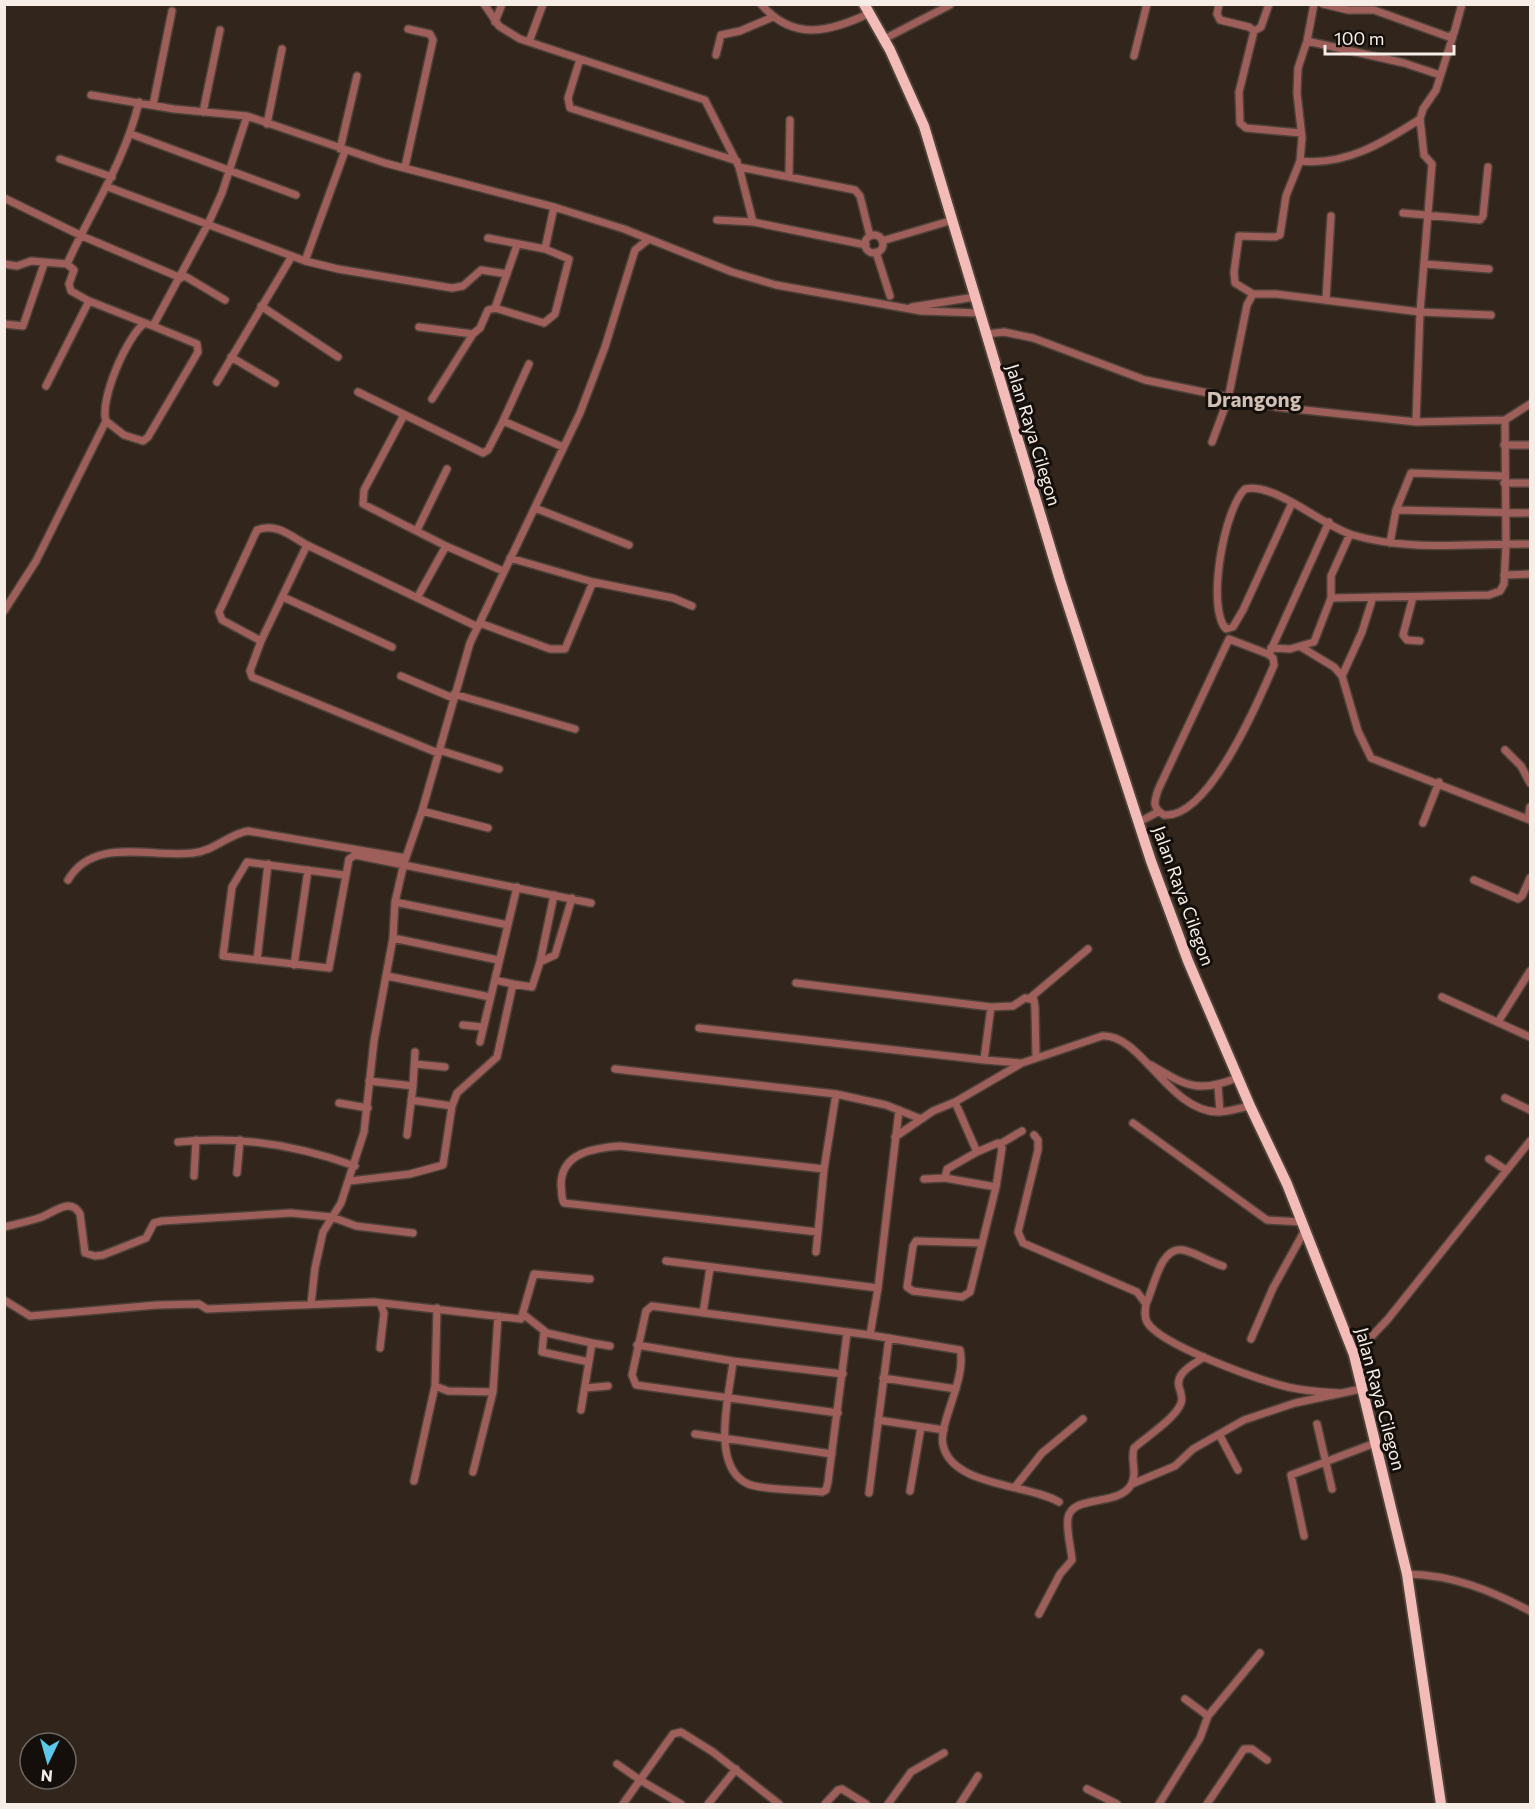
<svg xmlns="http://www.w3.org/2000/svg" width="1535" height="1809" viewBox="0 0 1535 1809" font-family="Commissioner,sans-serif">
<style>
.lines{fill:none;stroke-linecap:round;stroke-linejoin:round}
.minor-casing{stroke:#4d4138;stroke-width:10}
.trunk-casing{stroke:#4d4138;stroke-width:14}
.minor{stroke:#9e5e5a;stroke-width:7}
.trunk{stroke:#f4bcb8;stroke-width:10}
.labels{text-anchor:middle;stroke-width:6;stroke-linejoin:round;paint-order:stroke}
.street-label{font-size:18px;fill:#f6ede7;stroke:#150f0b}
.quarter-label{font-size:21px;font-weight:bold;fill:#d1c0b5;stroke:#150f0b}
</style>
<rect width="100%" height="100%" fill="#31251c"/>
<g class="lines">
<g class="minor-casing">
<path id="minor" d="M 484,4 L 499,26 L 520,39 L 705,100 L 739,167 L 855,190 L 860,196 L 870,236
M 761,4 C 793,42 830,32 870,13
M 1219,4 L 1217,14 L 1220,20 L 1249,27 L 1254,31
M 1314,4 L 1307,41 L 1298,68 L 1297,93 L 1302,138 L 1300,161 L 1286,196 L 1280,235 L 1275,237 L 1239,236 L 1234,272 L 1235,283 L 1253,294 L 1276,294 L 1420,312 L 1491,315
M 1323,4 L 1348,10 L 1374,10 L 1449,37 L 1454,33 L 1462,4
M 495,22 L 502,4
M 1254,31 L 1239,92 L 1240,123 L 1246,128 L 1301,133
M 1254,31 L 1261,27 L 1269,4
M 884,39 L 950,5
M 1307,41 L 1404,63 L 1440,75
M 529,42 L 543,4
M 716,55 L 721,35 L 740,31 L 773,17
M 1134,56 L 1147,4
M 580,59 L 568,98 L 570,108 L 737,161
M 91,95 L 174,109 L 247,116 L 385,163 L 554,207 L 624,229 L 732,272 L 776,285 L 921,311 L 979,313
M 153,105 L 172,11
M 203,112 L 220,30
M 267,124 L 282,49
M 131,134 L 296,195
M 340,149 L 357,76
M 60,159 L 112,177
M 1300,161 C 1345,166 1383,143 1420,119
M 405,167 L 433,40 L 430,34 L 408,29
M 739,167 L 753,222 L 866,245
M 789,175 L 790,120
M 108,187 L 292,256
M 4,198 L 82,236 L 181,278
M 1403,213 L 1480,220 L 1483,216 L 1488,167
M 717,220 L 753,222
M865 244a9 9 0 1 1 18 0a9 9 0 1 1-18 0Z
M 488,238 L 545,249 L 569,259 L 555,314 L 544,323 L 495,308
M 882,241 L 953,220
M 545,249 L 554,207
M 876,252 L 890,296
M 305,261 L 338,269 L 452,288 L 463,286 L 481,270 L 507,274
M 4,264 L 17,266 L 31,261 L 67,264 C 92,209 125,161 139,102
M 67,264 L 74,270 L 69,284 L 71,291 L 89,301 L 145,323
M 1425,264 L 1489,269
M 183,275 L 225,300
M 1326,300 L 1331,216
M 261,306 L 338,357
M 912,307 L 975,297
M 4,324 L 23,326 L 44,264
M 419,327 L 473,334
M 986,334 L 1004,332 L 1033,338 L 1145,380 L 1276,407 L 1416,422 L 1505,420 L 1530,404
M 231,357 L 275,383
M 217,382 L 292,256 L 305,261 L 345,151
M 46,386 L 89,301
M 358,392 L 483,453 L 488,450 L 503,421 L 563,447
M 432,399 L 473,334 L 480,328 L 488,310 L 495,308 L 517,245
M 404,415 L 364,490 L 363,504 L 446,546 L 503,571
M 106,421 L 124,435 L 143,441 L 148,437 L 198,352 L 197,344 L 153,326
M 503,421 L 529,364
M 1416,422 L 1420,312 L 1432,164 L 1424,155 L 1420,119 L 1423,109 L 1436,90 L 1453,36
M 1212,442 L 1228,399 L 1247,305 L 1253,294
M 1504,445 L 1530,445
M 1504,483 L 1530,483
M 1292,503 L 1243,610 L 1233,627 L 1226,629 C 1206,607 1224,509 1245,489 C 1275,482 1324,527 1353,535 C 1410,552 1472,543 1530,544
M 535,508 L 629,545
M 1396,510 L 1411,473 L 1503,476
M 417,530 L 447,469
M 1390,543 L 1396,510 L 1530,513
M 1504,575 L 1530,574
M 593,582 L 673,598 L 692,606
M 283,597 L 392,647
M 1373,597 L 1362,632 L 1342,676 L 1358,731 L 1371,758 L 1530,820
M 1413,597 L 1403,635 L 1407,640 L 1420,641
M 417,598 L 446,546
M 1331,598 L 1331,576 L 1350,534
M 4,611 L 36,561 L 106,421 C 99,401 127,335 145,323 L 153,326 L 208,224 L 222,193 L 247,116
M 480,623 L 550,649 L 565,649 L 593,582 L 510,558
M 1229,639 L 1268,654 L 1273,658 L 1274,665 C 1259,700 1209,819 1164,815 C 1152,808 1154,802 1158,790 Z
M 261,641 L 222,620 L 219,612 L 257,530 C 275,522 291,536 307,545
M 1301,647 L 1334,667 L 1342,676
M 1271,648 L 1290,649 L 1314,642 L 1331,598 L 1489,595 L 1500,591 L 1504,584 L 1506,544 L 1505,420
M 1270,652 L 1329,522
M 401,676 L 453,698
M 454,694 L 575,729
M 439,750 L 499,769
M 1505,750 L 1521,766 L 1530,783
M 438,753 L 252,677 L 250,671 L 261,641 L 307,545 L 478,627
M 422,811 L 488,828
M 1528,819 L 1530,807
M 1139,822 L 1158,812
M 1423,823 L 1439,782
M 344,875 L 247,862 L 232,887 L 223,956 L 329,968 L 349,859 L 355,855 L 591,903
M 68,880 C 94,836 150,858 193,853 C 214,851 229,834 248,831 L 406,858
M 1474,880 L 1518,899 L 1522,896 L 1530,878
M 395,902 L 508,925
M 393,938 L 498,960
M 257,960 L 268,864
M 540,962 L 554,895
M 294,965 L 308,870
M 387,976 L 490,997
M 495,980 L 513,984
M 796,983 L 991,1007 L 1013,1006 L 1025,998 L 1034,1000 L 1035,1008 L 1036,1057
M 1442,997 L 1530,1037
M 1030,998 L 1088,949
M 1498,1022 L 1530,971
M 463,1025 L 482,1027
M 699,1028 L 984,1060 L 991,1007
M 480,1042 L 517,887
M 984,1060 L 1020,1063
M 415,1064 L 445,1067
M 1151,1065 C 1186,1086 1199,1094 1239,1077
M 615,1069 L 836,1094 L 886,1105 L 921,1119
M 369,1081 L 413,1086 L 407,1135
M 413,1086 L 415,1052
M 1218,1086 L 1220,1112
M 1505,1098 L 1530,1110
M 411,1100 L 452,1106
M 955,1102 L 977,1152 L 998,1143 L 1002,1148 L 996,1187 L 970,1292 L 962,1297 L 913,1291 L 907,1287 L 913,1246 L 916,1241 L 980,1243
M 339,1103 L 368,1108
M 899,1110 L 878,1288 L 870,1335 L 960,1350 C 967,1378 938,1424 943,1445 C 952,1487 1030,1484 1059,1502
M 1133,1123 L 1267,1220 L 1302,1222
M 1034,1135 L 1038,1140 L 1038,1150 L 1018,1232 L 1023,1243 L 1137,1292 L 1146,1304 C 1145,1310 1144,1316 1147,1322 C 1160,1345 1257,1379 1284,1386 C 1302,1391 1321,1392 1339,1393
M 895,1137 L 933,1111 L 955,1102 L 1022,1063 L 1102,1036 C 1141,1033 1168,1111 1218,1112 C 1228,1112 1240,1108 1250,1106
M 178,1142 C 240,1135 297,1145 355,1166
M 1000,1144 L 1022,1131
M 977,1152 L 947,1169 L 945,1178 L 996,1187
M 1489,1159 L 1506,1170
M 824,1169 L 620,1146 C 593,1148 561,1153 561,1185 C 562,1192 561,1198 564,1203 L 818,1232 L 824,1169 L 836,1094
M 237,1173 L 240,1140
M 194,1176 L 196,1140
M 924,1179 L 945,1178
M 350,1181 L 410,1174 L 443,1165 L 452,1106 L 457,1093 L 497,1057 L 513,984 L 532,987 L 540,962 L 555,955 L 572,898
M 4,1227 C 17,1224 30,1221 42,1217 C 54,1212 71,1197 80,1214 L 85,1253 L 95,1256 L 103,1255 L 136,1242 L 146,1238 L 154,1223 L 162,1221 L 291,1213 L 332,1217 L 356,1226 L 413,1233
M 816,1252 L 818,1232
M 666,1261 L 878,1288
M 4,1300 L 30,1316 L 157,1305 L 199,1304 L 207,1309 L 374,1302 L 521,1319 L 534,1274 L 590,1279
M 311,1304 L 315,1268 L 323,1232 L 341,1203 L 364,1132 L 374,1041 L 393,938 L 395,902 L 404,863 L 422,811 L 470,643 L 580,413 L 605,347 L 635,250 L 649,239
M 1146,1304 C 1154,1288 1160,1246 1183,1250 C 1197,1253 1209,1262 1223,1266
M 437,1308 L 435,1386 L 448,1391 L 493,1392
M 703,1313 L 710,1268
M 523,1314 L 547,1333 L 592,1343 L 581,1410
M 544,1331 L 542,1352 L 589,1362
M 1251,1339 L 1273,1288 L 1305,1230
M 592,1343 L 610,1346
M 637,1345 L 733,1361 L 843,1374
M 380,1348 L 384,1313 L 380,1303
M 1354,1355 L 1388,1319 L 1530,1141
M 733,1361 C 730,1393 709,1466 748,1484 C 761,1490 805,1490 822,1492 L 826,1490 L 828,1482 L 847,1333
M 883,1378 L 956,1389
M 585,1388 L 608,1386
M 838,1413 L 636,1385 L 632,1375 L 646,1311 L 652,1306 L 870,1335
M 878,1420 L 944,1430
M 1317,1424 L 1332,1489
M 695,1434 L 832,1454
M 1219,1434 L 1238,1470
M 473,1472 L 493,1392 L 498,1316
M 414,1481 L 435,1386
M 1132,1484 L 1175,1466 L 1193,1449 L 1244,1420 L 1295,1403 L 1361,1389
M 1015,1487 L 1042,1453 L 1083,1419
M 910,1491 L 921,1427
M 869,1493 L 889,1338
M 1304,1536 L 1291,1475 L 1375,1443
M 1407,1574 C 1453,1575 1490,1590 1530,1611
M 1039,1614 L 1060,1574 L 1072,1560 C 1071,1547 1066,1530 1068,1518 C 1072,1494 1118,1507 1131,1485 C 1138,1473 1130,1460 1134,1448 C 1146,1437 1176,1418 1181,1403 C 1183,1399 1181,1394 1180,1390 C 1173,1374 1192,1365 1204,1357
M 1185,1699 L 1208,1716
M 617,1764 L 640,1780 L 673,1734 L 681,1732 L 713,1752 L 779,1804
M 1087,1789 L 1117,1804
M 623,1804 L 640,1780 L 681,1804
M 708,1804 L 736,1769
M 825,1804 L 838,1790 L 842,1789 L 866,1804
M 888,1804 L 911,1772 L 944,1753
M 960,1804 L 978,1776
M 1159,1804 L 1200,1738 L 1208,1716 L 1260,1653
M 1207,1804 L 1244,1749 L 1252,1749 L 1267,1760"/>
</g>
<g class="trunk-casing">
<path id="trunk" d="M 864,4 L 890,50 L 924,126 L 1060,580 L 1151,861 L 1188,961 L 1250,1106 L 1287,1184 L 1354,1355 L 1407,1574 L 1441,1804"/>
</g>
<use href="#minor" class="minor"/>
<use href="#trunk" class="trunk"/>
</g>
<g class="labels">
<g class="street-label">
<text transform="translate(1033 435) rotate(73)" y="6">Jalan Raya Cilegon</text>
<text transform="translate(1183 896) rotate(70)" y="6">Jalan Raya Cilegon</text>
<text transform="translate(1380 1399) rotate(75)" y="6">Jalan Raya Cilegon</text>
</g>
<g class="quarter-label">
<text x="1254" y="407">Drangong</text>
</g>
</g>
<rect width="1535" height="1809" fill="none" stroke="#f6ede7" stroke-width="12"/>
<g transform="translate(48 1761) rotate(185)"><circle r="28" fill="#150f0b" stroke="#6f6863" stroke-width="1.5"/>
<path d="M0-4.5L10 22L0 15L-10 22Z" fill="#5cc7e8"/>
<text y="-9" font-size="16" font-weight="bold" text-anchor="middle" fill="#f6ede7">N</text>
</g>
<path d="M1325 45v9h129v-9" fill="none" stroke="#f6ede7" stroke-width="3"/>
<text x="1334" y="45" font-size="18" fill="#f6ede7" stroke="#150f0b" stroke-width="4.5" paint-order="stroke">100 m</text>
</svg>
